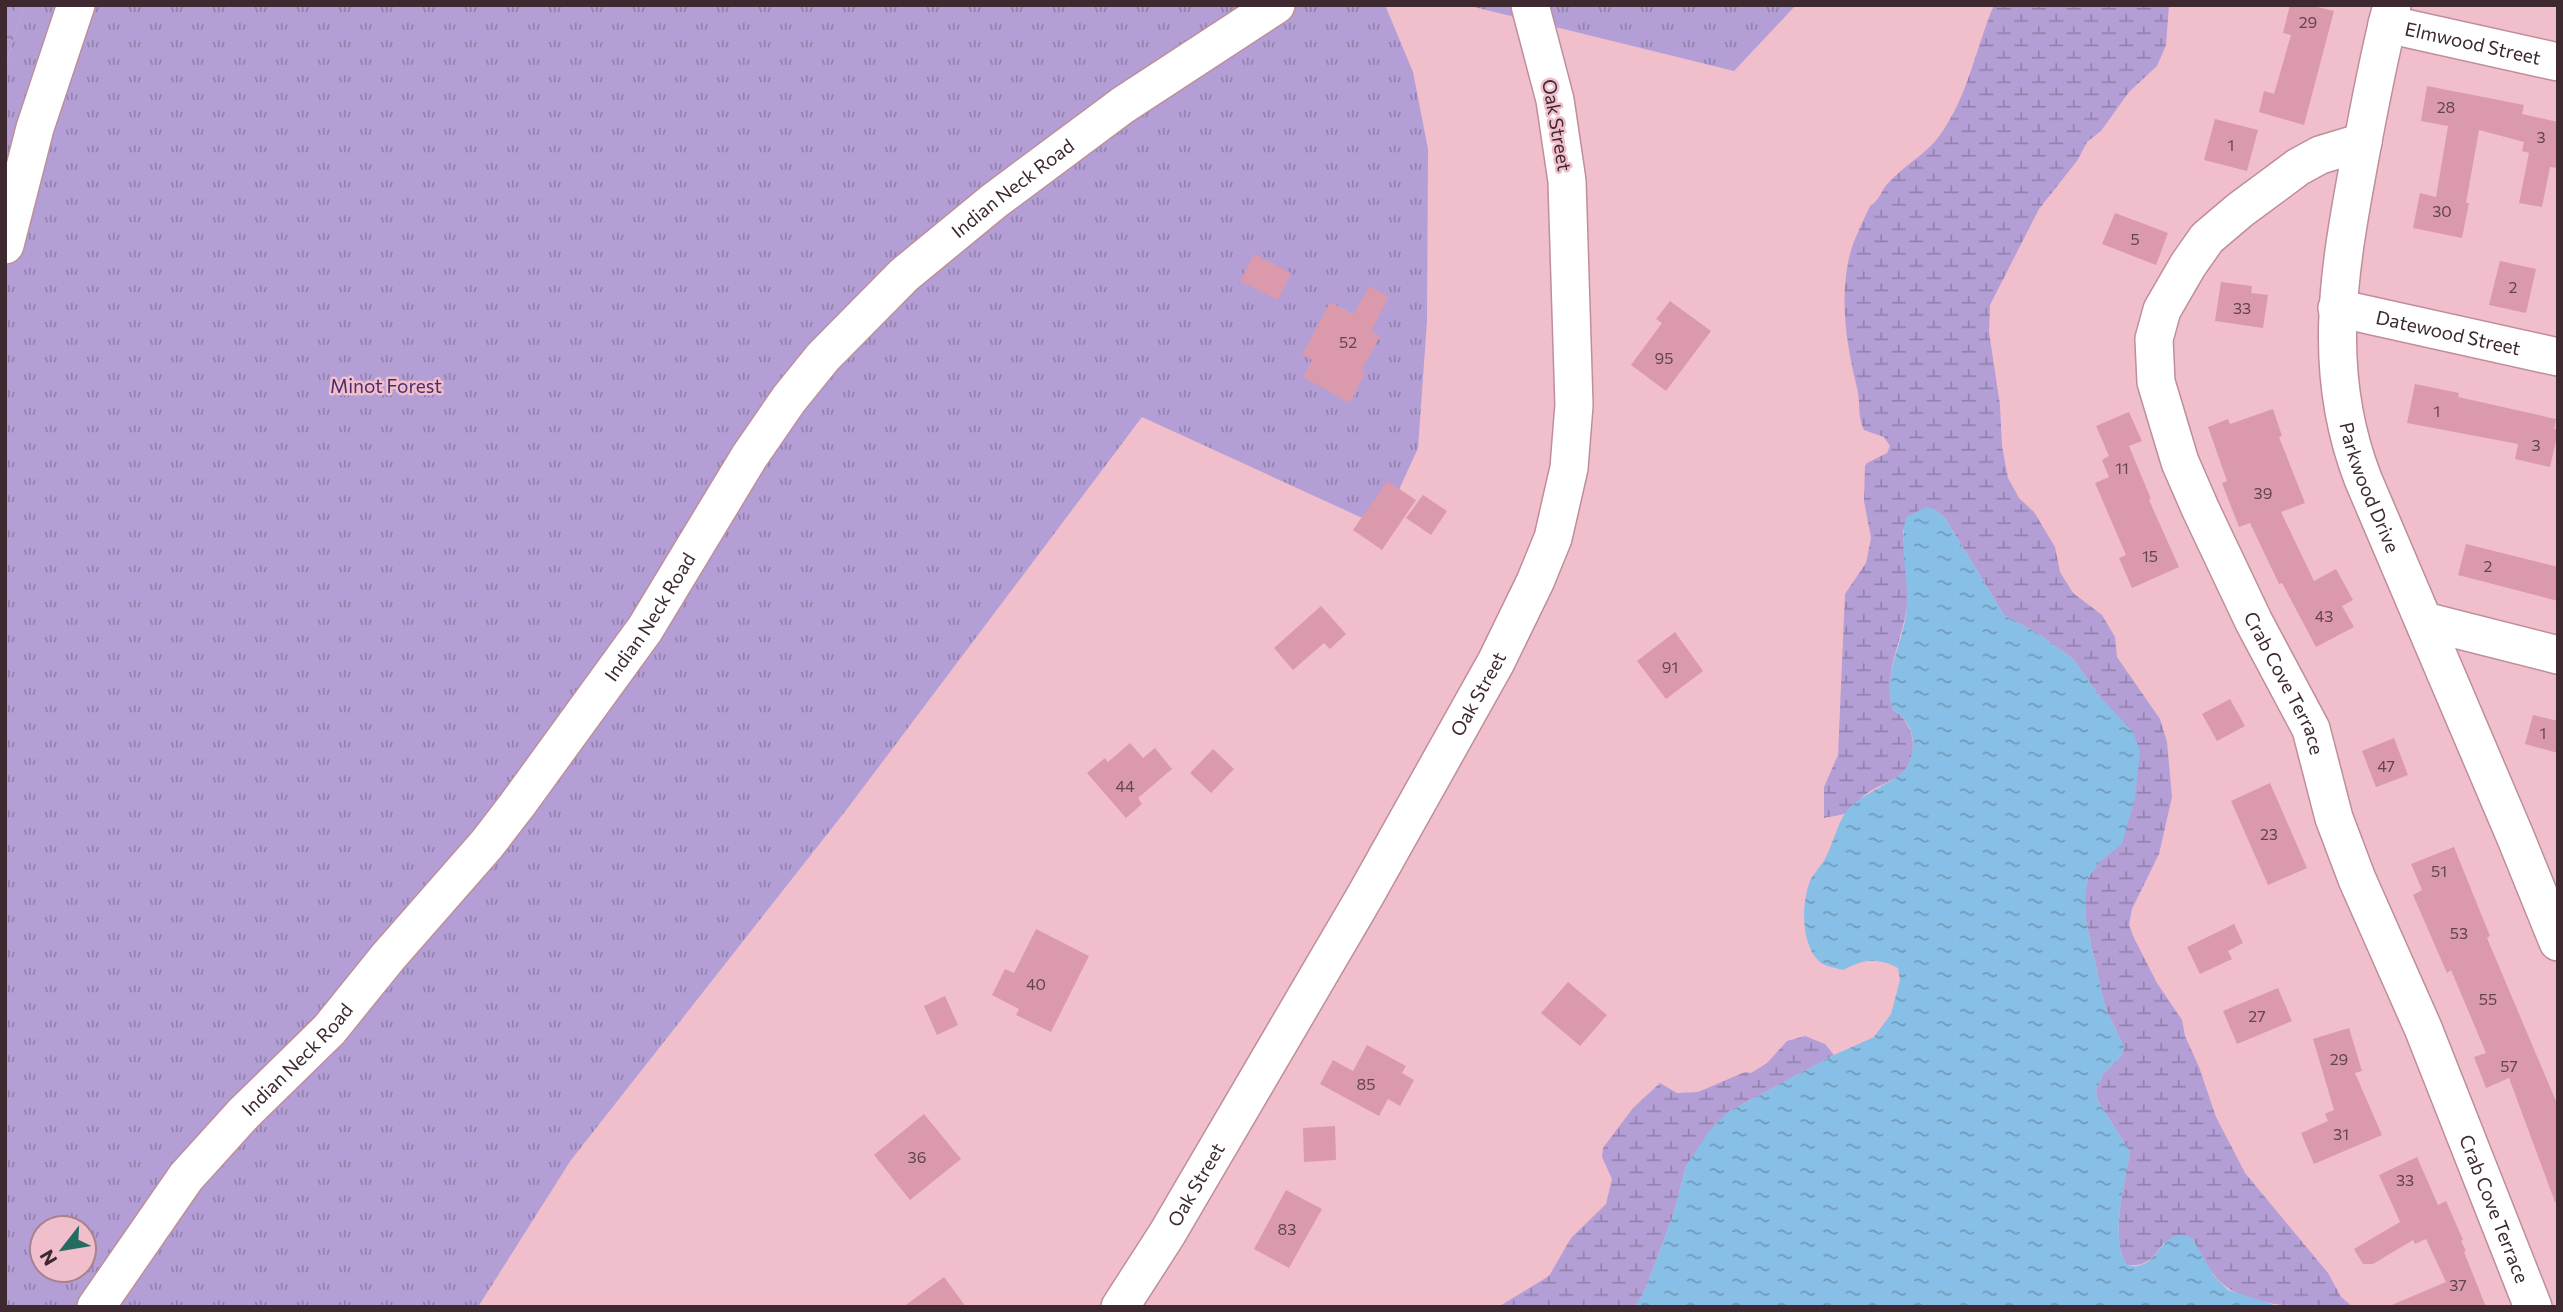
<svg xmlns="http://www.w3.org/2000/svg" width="2563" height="1312" viewBox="0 0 2563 1312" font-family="Commissioner,sans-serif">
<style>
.forest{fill:url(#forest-crowns)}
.wetland{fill:url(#wetland-marsh)}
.park{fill:url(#park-tufts);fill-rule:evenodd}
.water{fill:url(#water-ripples)}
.building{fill:#da9aac}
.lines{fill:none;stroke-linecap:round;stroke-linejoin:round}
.minor-casing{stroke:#be8e9b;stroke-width:40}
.minor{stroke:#fff;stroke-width:37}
.labels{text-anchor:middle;stroke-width:5;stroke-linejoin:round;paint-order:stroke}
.number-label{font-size:16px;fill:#64454e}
.street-label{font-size:19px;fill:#3d292f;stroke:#f1becc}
.park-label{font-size:19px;fill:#472b6c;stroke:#f1becc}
</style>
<defs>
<pattern id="forest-crowns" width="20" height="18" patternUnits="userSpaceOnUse" patternTransform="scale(1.75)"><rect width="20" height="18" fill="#b39fd6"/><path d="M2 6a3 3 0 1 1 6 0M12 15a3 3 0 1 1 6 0" fill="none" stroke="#9382ae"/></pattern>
<pattern id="wetland-marsh" width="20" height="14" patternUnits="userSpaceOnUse" patternTransform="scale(1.75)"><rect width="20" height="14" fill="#b39fd6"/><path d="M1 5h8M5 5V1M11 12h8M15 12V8" fill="none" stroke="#9382ae"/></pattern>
<pattern id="park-tufts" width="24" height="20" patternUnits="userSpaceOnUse" patternTransform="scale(1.75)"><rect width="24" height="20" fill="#b39fd6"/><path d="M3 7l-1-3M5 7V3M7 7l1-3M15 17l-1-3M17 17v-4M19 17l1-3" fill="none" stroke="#9382ae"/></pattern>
<pattern id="water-ripples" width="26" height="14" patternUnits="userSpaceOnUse" patternTransform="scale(1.75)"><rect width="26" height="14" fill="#88bfe6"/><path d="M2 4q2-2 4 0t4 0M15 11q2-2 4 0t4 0" fill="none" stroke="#709bbb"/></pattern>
</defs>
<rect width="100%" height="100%" fill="#f1becc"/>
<path class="forest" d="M 5,5 L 24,5 L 5,67 Z"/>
<path class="wetland" d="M 1994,5 L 2169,5 L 2166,45 L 2157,66 L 2129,92 L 2101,131 L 2087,142 L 2077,161 L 2039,209 L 1990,305 L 1989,332 L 2000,405 L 2002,446 L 2008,478 L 2019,498 L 2034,512 L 2055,547 L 2060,572 L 2073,593 L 2102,615 L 2115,637 L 2117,657 L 2160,719 L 2167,742 L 2172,797 L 2159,854 L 2132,909 L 2129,925 L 2134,938 L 2157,983 L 2182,1020 L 2185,1036 L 2199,1067 L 2216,1117 L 2245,1173 L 2328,1273 L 2341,1297 L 2353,1307 C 2312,1307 2242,1311 2214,1275 C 2205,1264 2199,1250 2192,1238 L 2164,1243 C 2152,1258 2147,1267 2127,1265 C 2109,1239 2125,1183 2130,1152 L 2098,1101 L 2096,1090 L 2103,1074 L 2122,1055 L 2124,1047 L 2105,1007 L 2086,921 L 2085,893 L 2088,878 L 2100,861 L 2122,843 L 2100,697 L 2074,660 L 2039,634 L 2004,615 L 1945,518 L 1934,509 L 1903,530 C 1904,553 1910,584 1907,607 C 1902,641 1882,675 1893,710 C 1912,721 1919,747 1907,767 C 1899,780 1878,785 1866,794 C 1859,799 1853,809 1846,813 C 1840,816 1831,816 1824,818 L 1824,787 L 1838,755 L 1845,594 L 1866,563 L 1871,538 L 1864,501 L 1865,466 L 1867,463 L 1887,453 L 1890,446 L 1884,437 L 1864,430 C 1857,416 1861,403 1857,388 C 1847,347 1840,304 1848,263 C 1851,244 1862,224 1870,206 C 1880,200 1881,190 1889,182 C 1904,166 1924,155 1937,139 C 1968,99 1975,49 1994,5 Z
M 1805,1036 L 1825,1044 L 1834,1055 L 1728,1112 L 1686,1166 L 1673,1215 L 1645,1290 L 1635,1307 L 1498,1307 L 1549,1276 L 1571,1238 L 1606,1204 L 1612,1179 L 1602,1157 L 1603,1148 L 1633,1108 L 1660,1083 L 1677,1093 L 1698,1092 L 1745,1072 L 1751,1073 L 1767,1063 L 1787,1041 Z"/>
<path class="park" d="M 24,5 L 1385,5 L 1413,72 L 1428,149 L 1427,321 L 1418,448 L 1382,527 L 1142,417 L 847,809 L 571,1160 L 478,1307 L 5,1307 L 5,67 ZM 42,1228 L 84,1228 L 84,1270 L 42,1270 Z
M 1466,5 L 1796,5 L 1734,71 Z"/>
<path class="water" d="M 1926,507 L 1934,509 L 1945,518 L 2004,615 L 2039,634 L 2074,660 L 2100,697 L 2133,732 L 2140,751 L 2135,798 L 2122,844 L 2100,861 L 2088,878 L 2085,893 L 2086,921 L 2105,1007 L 2124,1047 L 2122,1055 L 2103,1074 L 2096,1090 L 2098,1101 L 2130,1152 C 2125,1183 2109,1239 2127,1265 C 2131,1266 2135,1267 2138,1266 C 2160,1262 2164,1225 2192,1238 L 2214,1276 L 2228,1290 L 2280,1307 L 1635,1307 L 1645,1290 L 1673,1215 L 1686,1166 L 1710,1130 L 1728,1112 L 1834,1055 L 1874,1037 L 1891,1014 L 1900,980 L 1898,968 C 1877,957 1864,959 1843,970 C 1837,968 1829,967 1823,964 C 1801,950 1801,906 1809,884 C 1812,874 1822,866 1826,857 C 1833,843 1837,826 1845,813 C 1859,793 1900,782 1908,765 C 1918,744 1913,721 1893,710 C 1881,673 1906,640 1907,604 C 1908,575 1899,545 1906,517 Z"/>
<path class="building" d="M 2290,5 L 2309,5 L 2334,11 L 2304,125 L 2259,112 L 2264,91 L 2274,94 L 2291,35 L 2283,33 Z
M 2427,86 L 2524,105 L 2522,114 L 2558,122 L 2558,168 L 2550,167 L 2542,207 L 2519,203 L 2529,153 L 2522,151 L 2524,142 L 2479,130 L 2466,203 L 2469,203 L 2462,238 L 2413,228 L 2420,193 L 2436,197 L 2448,126 L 2421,121 Z
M 2215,119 L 2258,130 L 2247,171 L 2204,160 Z
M 2115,213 L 2168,233 L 2156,265 L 2102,244 Z
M 1254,254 L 1291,273 L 1278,300 L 1240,281 Z
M 2500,261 L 2536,269 L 2526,313 L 2489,305 Z
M 2221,282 L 2252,286 L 2251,293 L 2268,295 L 2263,328 L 2215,321 Z
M 1369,286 L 1389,297 L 1371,331 L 1380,336 L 1361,371 L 1365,373 L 1350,403 L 1303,377 L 1312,360 L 1302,355 L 1330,302 L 1354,314 Z
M 1670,301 L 1711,331 L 1666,391 L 1631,365 L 1662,323 L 1656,319 Z
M 2415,384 L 2459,393 L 2458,397 L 2556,419 L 2554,429 L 2558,429 L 2558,432 L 2550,467 L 2515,459 L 2518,444 L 2407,423 Z
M 2273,409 L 2282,436 L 2279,437 L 2305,503 L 2281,512 L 2314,581 L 2336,569 L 2353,600 L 2342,606 L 2354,627 L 2316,647 L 2282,583 L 2279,584 L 2250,523 L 2239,527 L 2222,483 L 2227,481 L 2208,427 L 2228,419 L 2230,424 Z
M 2129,412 L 2142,441 L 2129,446 L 2151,499 L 2149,500 L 2179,567 L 2132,588 L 2119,558 L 2126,555 L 2095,483 L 2109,477 L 2102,460 L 2109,456 L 2096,426 Z
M 1387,481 L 1416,500 L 1382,550 L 1353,530 Z
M 1423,495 L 1447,511 L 1431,535 L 1406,518 Z
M 2466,544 L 2558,567 L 2558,601 L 2458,575 Z
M 1321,606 L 1346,634 L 1330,649 L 1324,643 L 1293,670 L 1274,648 Z
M 1675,632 L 1703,671 L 1666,699 L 1637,661 Z
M 2230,699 L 2245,726 L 2217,741 L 2202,714 Z
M 2533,715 L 2558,721 L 2558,753 L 2525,744 Z
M 2394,738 L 2408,775 L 2376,787 L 2362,751 Z
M 1130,743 L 1143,758 L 1155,748 L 1172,769 L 1138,798 L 1142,804 L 1126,818 L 1087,773 L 1105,758 L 1108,762 Z
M 1213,749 L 1234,769 L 1211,793 L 1190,773 Z
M 2270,783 L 2307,868 L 2268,885 L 2231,801 Z
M 2454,847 L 2490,936 L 2487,938 L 2558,1106 L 2558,1202 L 2555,1202 L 2509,1078 L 2486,1088 L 2474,1057 L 2486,1053 L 2451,970 L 2447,973 L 2413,895 L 2422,890 L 2411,864 Z
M 2234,924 L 2243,943 L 2228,951 L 2232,959 L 2200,974 L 2187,947 Z
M 1036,929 L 1089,956 L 1051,1032 L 1016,1015 L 1019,1009 L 992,995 L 1005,969 L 1014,973 Z
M 1568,982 L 1607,1015 L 1580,1046 L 1541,1013 Z
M 2278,988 L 2292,1021 L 2237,1044 L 2223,1011 Z
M 945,996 L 958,1025 L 937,1035 L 924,1006 Z
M 2349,1028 L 2362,1071 L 2355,1073 L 2382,1135 L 2314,1164 L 2301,1133 L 2328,1121 L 2325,1114 L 2334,1110 L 2313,1039 Z
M 1367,1045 L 1406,1066 L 1402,1073 L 1414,1080 L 1400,1106 L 1388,1099 L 1379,1116 L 1320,1084 L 1333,1060 L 1353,1071 Z
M 924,1114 L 961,1159 L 910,1200 L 874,1155 Z
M 1335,1126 L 1336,1160 L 1304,1162 L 1303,1128 Z
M 2417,1157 L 2438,1205 L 2446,1201 L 2463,1240 L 2461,1241 L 2466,1251 L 2464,1252 L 2486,1307 L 2387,1307 L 2446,1282 L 2426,1239 L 2415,1244 L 2413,1240 L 2373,1264 L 2363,1264 L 2354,1249 L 2400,1222 L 2379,1175 Z
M 1286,1190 L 1322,1209 L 1289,1268 L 1254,1249 Z
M 944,1277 L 966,1307 L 903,1307 Z"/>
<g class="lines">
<g class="minor-casing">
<g id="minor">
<path id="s1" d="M 2392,5 C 2378,59 2368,113 2358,168 C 2338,276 2322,373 2363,479 L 2515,836 L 2558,942"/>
<path id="s2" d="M 2387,24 L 2558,62"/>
<path id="s3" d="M 2363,142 L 2320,155 L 2298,167 L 2240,210 L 2207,238 L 2188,265 L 2162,310 L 2154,339 L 2156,382 L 2180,462 L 2200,508 L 2254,622 L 2311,729 L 2334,818 L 2357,879 L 2423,1028 L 2533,1307"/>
<path d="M 5,245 L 35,128 L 76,5"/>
<path id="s4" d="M 2337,308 L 2558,357"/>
<path d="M 2424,621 L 2558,655"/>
<path id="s5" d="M 96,1307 L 186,1177 L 244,1113 L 329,1030 L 388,957 L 487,844 L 517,805 L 645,629 L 749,457 L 789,399 L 823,357 L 904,275 L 994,201 L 1123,105 L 1276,5"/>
<path id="s6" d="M 1120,1307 L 1167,1234 L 1365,896 L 1496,662 L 1535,582 L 1553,538 L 1569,468 L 1574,405 L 1567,181 L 1555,100 L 1530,5"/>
</g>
</g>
<use href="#minor" class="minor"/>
</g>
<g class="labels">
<g class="number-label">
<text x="2308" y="28">29</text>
<text x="2446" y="113">28</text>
<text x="2541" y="143">3</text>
<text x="2231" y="151">1</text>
<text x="2442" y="217">30</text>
<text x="2135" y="245">5</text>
<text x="2513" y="293">2</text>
<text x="2242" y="314">33</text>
<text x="1348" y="348">52</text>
<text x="1664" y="364">95</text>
<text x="2437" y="417">1</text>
<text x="2536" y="451">3</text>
<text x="2122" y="474">11</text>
<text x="2263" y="499">39</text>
<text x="2150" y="562">15</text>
<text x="2488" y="572">2</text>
<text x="2324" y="622">43</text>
<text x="1670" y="673">91</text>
<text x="2543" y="739">1</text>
<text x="2386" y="772">47</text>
<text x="1125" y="792">44</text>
<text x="2269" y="840">23</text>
<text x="2439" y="877">51</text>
<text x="2459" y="939">53</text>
<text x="1036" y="990">40</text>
<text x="2488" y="1005">55</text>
<text x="2257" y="1022">27</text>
<text x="2339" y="1065">29</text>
<text x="2509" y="1072">57</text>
<text x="1366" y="1090">85</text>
<text x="2341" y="1140">31</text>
<text x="917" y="1163">36</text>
<text x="2405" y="1186">33</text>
<text x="1287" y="1235">83</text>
<text x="2458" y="1291">37</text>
</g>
<g class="street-label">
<text dy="7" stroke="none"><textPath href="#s2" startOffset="88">Elmwood Street</textPath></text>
<text transform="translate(1557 125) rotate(80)" y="7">Oak Street</text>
<text dy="7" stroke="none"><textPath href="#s5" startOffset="1454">Indian Neck Road</textPath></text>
<text dy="7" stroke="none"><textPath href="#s4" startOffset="114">Datewood Street</textPath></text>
<text dy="7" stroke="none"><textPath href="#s1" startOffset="492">Parkwood Drive</textPath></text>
<text dy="7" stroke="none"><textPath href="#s5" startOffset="887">Indian Neck Road</textPath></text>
<text dy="7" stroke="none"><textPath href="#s3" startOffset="672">Crab Cove Terrace</textPath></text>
<text dy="7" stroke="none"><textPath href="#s6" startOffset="710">Oak Street</textPath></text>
<text dy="7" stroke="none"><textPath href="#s5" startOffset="320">Indian Neck Road</textPath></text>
<text dy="7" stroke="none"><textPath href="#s6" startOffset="144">Oak Street</textPath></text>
<text dy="7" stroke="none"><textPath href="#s3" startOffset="1239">Crab Cove Terrace</textPath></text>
</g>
<g class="park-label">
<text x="386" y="393">Minot Forest</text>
</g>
</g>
<rect width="2563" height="1312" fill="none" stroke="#3d292f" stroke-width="14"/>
<g transform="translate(63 1249) rotate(239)"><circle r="33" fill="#f1becc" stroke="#a9828d" stroke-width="2"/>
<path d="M0-5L12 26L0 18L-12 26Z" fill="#256c60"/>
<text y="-10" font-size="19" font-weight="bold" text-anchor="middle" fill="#3d292f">N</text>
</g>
</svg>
